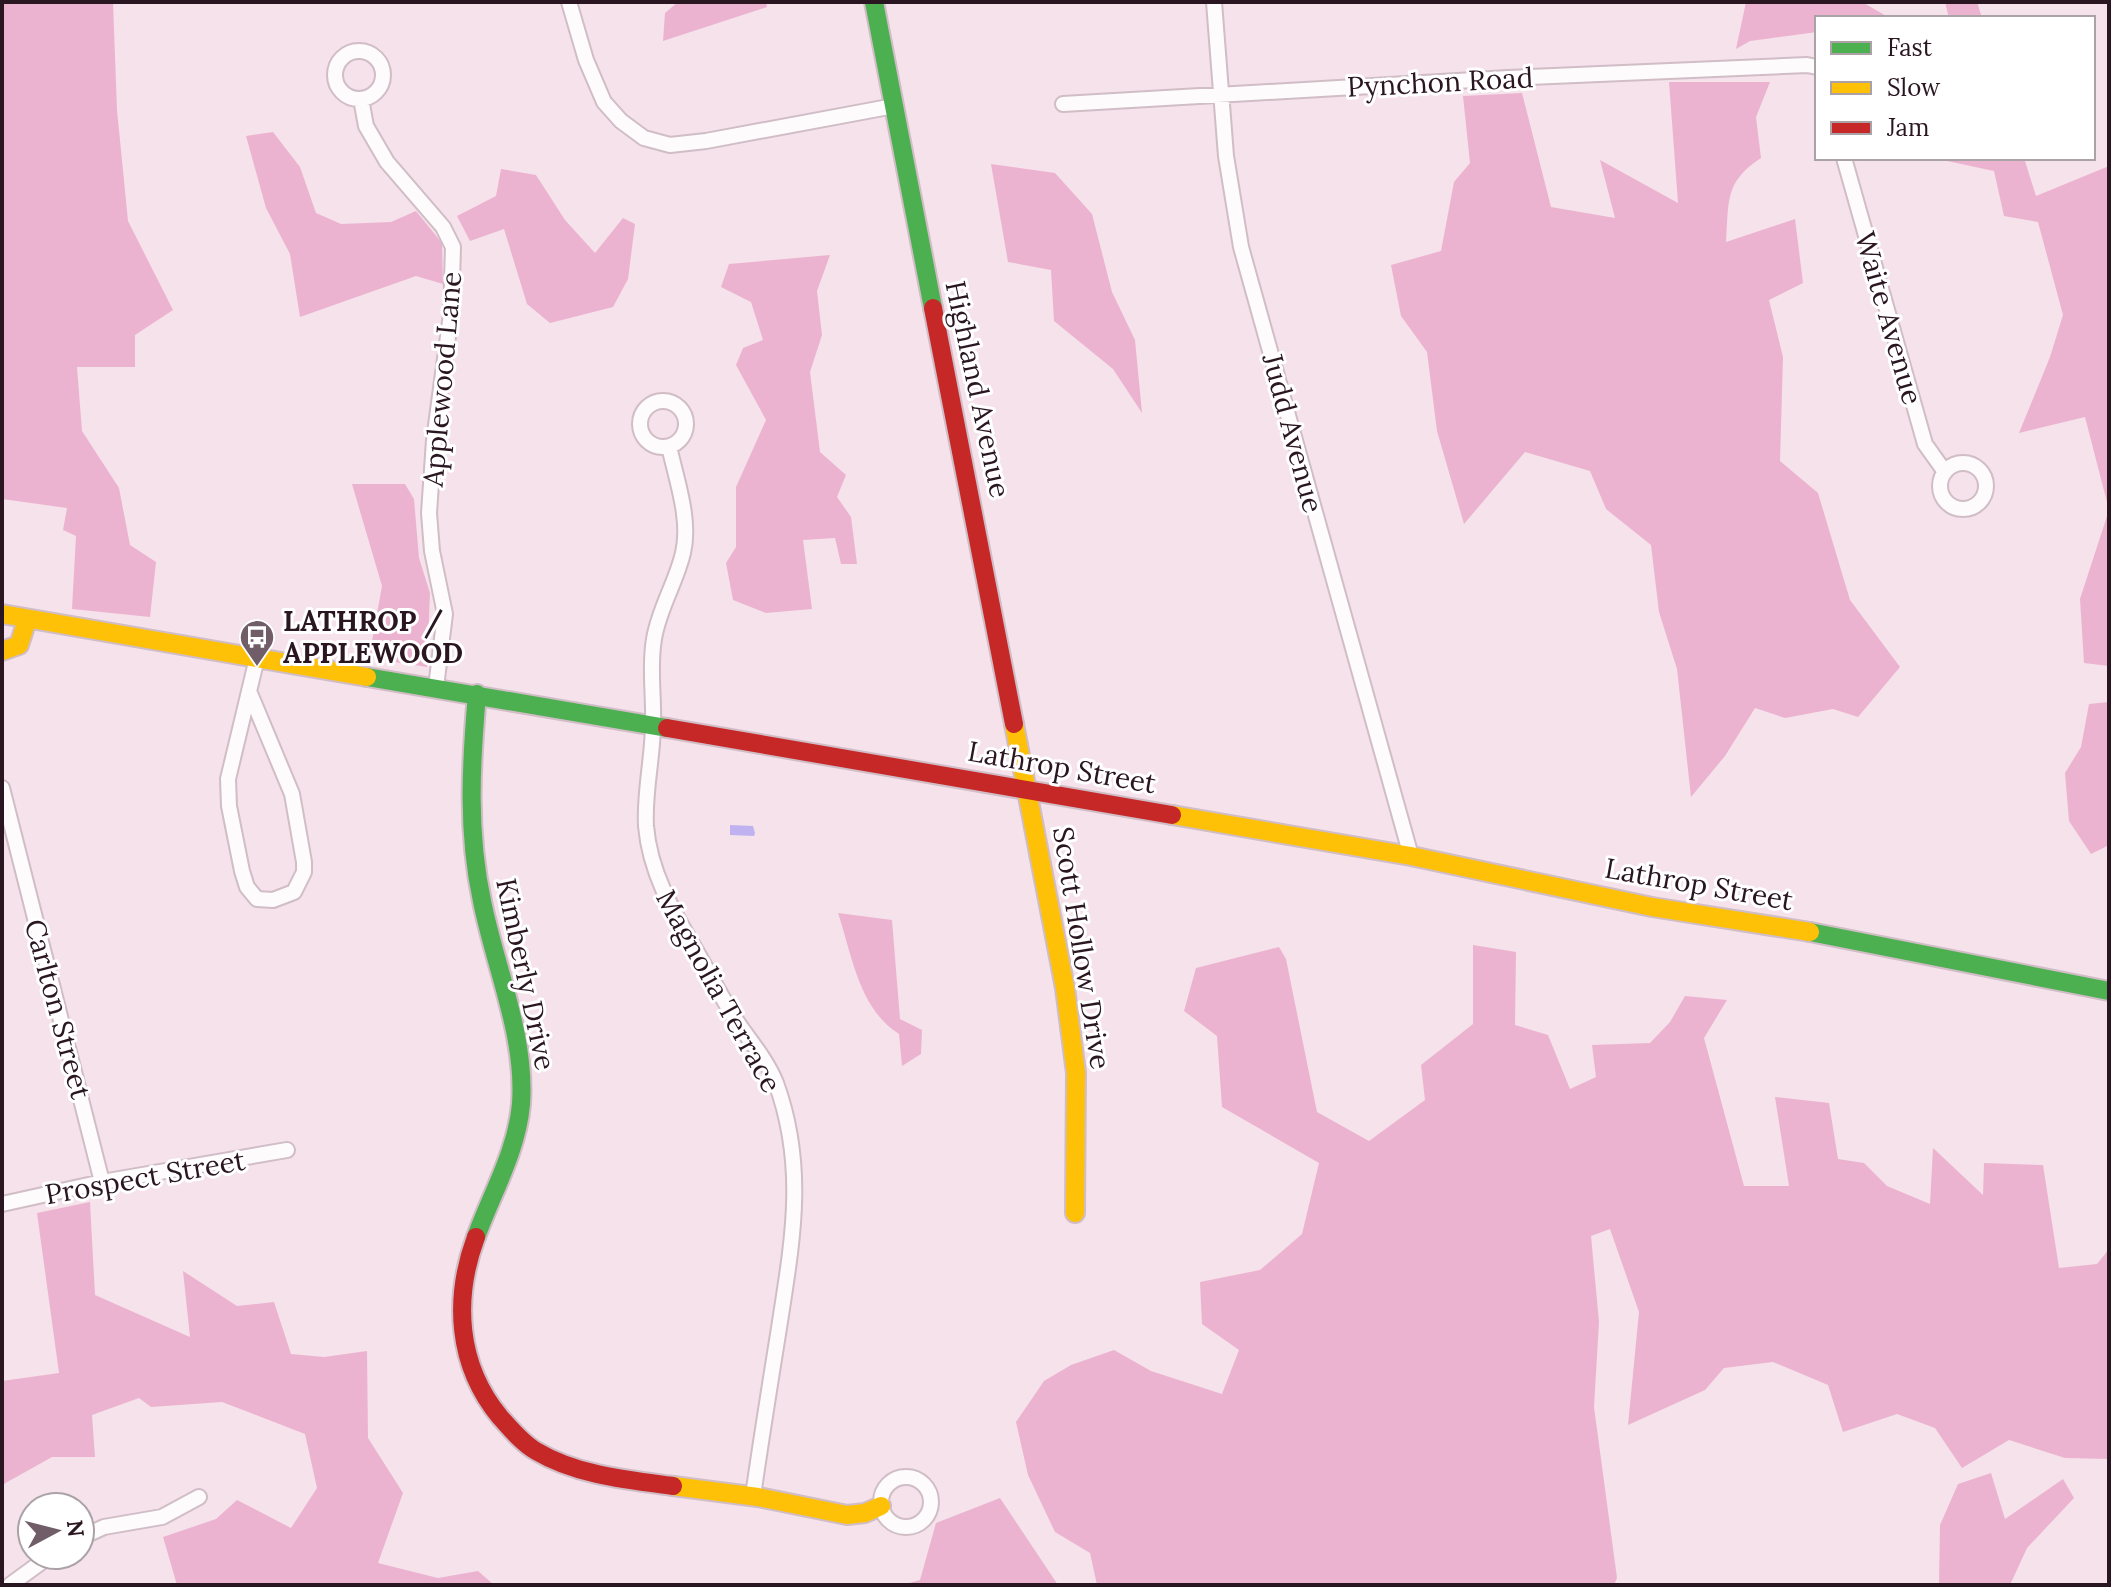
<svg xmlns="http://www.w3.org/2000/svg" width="2111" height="1587" viewBox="0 0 2111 1587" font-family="Lora,serif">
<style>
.forest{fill:#ecb3d0}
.water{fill:#c0b2f1}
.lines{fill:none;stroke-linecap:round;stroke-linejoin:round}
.street-casing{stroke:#d0bdc6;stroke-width:18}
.fast-casing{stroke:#d0bdc6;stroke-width:22}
.slow-casing{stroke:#d0bdc6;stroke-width:22}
.jam-casing{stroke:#d0bdc6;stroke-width:22}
.street{stroke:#fefbfc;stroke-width:14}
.fast{stroke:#4caf50;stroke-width:18}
.slow{stroke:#ffc107;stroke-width:18}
.jam{stroke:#c62828;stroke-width:18}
.labels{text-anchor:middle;stroke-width:6;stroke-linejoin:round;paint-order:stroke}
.street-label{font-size:28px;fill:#2a1620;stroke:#fff}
.poi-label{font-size:28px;font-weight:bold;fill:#2a1620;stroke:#fff;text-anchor:start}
</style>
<rect width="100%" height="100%" fill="#f5e2eb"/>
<path class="forest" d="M 2,2 L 113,2 L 117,110 L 128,221 L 173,310 L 135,335 L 135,367 L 77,367 L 82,431 L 119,488 L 130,545 L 156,562 L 150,617 L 72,609 L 76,536 L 63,530 L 67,508 L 2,499 Z
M 678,2 L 766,2 L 767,7 L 663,41 L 665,13 Z
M 1746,2 L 1862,2 L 1888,17 L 1903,18 L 1817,18 L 1817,32 L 1750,41 L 1736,49 Z
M 1945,2 L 1977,2 L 1982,18 L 1949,18 Z
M 1669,82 L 1770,82 L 1756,117 L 1761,158 C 1724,182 1729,202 1726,242 L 1795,219 L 1803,283 L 1769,300 L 1783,357 L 1780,461 L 1818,493 L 1850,600 L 1900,667 L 1858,717 L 1833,709 L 1785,718 L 1755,708 L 1725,756 L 1691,797 L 1677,669 L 1659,612 L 1651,545 L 1606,509 L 1590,471 L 1525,452 L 1464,524 L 1437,431 L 1427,352 L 1401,316 L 1391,265 L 1441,251 L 1454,182 L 1470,163 L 1463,96 L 1522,93 L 1551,207 L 1615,218 L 1600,160 L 1678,203 Z
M 273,132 L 300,167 L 316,213 L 341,224 L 391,222 L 416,211 L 442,243 L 443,284 L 416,276 L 300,317 L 290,254 L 266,208 L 246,136 Z
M 1933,158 L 2024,158 L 2036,196 L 2109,166 L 2109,666 L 2084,663 L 2080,599 L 2109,510 L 2085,417 L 2019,433 L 2050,357 L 2063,315 L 2038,222 L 2004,216 L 1994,171 Z
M 991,164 L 1055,173 L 1092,214 L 1112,292 L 1135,340 L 1142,413 L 1113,369 L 1054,321 L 1051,270 L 1008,262 Z
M 501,169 L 536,175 L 565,220 L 595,253 L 623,218 L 635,224 L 628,279 L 613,307 L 550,323 L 527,304 L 504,229 L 470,241 L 457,216 L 496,196 Z
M 830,255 L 817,291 L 822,335 L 810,372 L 820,452 L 846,475 L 837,497 L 851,517 L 857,564 L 841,564 L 835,538 L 803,540 L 812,609 L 766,613 L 733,600 L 726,563 L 736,547 L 736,487 L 766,420 L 736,365 L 743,348 L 763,340 L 751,302 L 721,287 L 729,264 Z
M 352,484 L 405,484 L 414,499 L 419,558 L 430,593 L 427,667 L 369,658 L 382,586 Z
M 2109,702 L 2109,845 L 2091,854 L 2069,821 L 2065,773 L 2081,747 L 2089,704 Z
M 838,913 L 892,920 L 900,1019 L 922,1030 L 921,1054 L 902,1066 L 899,1034 C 859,1009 852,955 838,913 Z
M 1473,945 L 1516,952 L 1515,1025 L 1548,1035 L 1570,1089 L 1596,1077 L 1592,1045 L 1650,1043 L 1670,1022 L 1685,996 L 1727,1000 L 1704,1038 L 1744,1186 L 1789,1186 L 1775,1097 L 1829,1103 L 1838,1159 L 1864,1163 L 1887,1186 L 1930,1204 L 1933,1148 L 1983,1195 L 1984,1163 L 2043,1165 L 2059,1268 L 2097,1264 L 2109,1249 L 2109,1459 L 2065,1458 L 2009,1440 L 1962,1468 L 1935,1428 L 1897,1414 L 1843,1432 L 1828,1385 L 1773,1362 L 1724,1368 L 1705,1390 L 1628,1425 L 1639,1312 L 1610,1229 L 1591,1236 L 1599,1322 L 1594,1407 L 1617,1578 L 1614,1585 L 1097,1585 L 1090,1553 L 1055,1532 L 1028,1475 L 1016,1422 L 1044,1381 L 1071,1365 L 1114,1350 L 1151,1371 L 1222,1394 L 1239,1350 L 1202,1324 L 1200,1282 L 1260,1270 L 1302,1234 L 1319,1163 L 1222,1107 L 1217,1036 L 1184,1011 L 1196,968 L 1279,947 L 1286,959 L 1317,1112 L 1369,1141 L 1425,1100 L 1421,1065 L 1473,1024 Z
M 90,1202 L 95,1295 L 190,1337 L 183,1271 L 237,1306 L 274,1302 L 291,1354 L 324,1357 L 367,1351 L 368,1438 L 403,1493 L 378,1563 L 438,1578 L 478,1571 L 494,1585 L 177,1585 L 163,1537 L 216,1519 L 237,1500 L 291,1528 L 317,1488 L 305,1434 L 222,1402 L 151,1407 L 139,1398 L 92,1415 L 95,1457 L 52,1457 L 2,1485 L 2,1381 L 59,1373 L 37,1213 Z
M 1991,1473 L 2005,1519 L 2063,1479 L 2074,1498 L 2027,1548 L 2010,1585 L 1939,1585 L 1940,1525 L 1958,1484 Z
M 1000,1498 L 1058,1585 L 902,1585 L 920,1580 L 936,1523 Z"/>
<path class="water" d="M 730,825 L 753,826 L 755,833 L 754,836 L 730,835 Z"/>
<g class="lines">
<g class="street-casing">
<path id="street" d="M 569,2 L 586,60 L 604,102 L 621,121 L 644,138 L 670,145 L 706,141 L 894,106
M 1214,2 L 1226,156 L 1241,247 L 1411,856
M335 75a24 24 0 1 1 48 0a24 24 0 1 1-48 0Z
M 361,99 L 366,126 L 387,162 L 443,227 L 453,247 L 451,314 L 434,440 L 429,513 L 432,551 L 445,614 L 436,687
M 1063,104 L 1508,78 L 1807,65 L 1817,67
M 1844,158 L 1925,444 L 1945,472
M640 424a23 23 0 1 1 46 0a23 23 0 1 1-46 0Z
M 669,446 C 676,479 691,519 683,553 C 676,583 659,608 654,639 C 649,667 654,695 653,723 C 653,758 644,791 646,826 C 650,874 674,913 698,954 C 710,975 721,996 734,1017 C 748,1039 766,1058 776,1083 C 807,1168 792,1243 779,1328 C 770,1384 761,1440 753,1496
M1940 486a23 23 0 1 1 46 0a23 23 0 1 1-46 0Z
M 249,691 L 292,794 L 304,862 L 304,872 L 294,892 L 273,900 L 257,899 L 247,887 L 242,871 L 229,806 L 228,779 L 257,658
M 2,788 L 102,1182
M 2,1204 L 102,1182 L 287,1150
M881 1502a25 25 0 1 1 50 0a25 25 0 1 1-50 0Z
M 80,1538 L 104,1527 L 162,1517 L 199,1497
M 10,1585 L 51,1555"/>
</g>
<g class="fast-casing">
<path id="fast" d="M 874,2 L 933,308
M 367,677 L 667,728
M 1810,932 L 2109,991
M 476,1237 C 492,1193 517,1151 521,1104 C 526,1036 495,967 482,901 C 467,832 471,763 477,694"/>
</g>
<g class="slow-casing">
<path id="slow" d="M 2,614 L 367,677
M 2,651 L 19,645 L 27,620
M 1014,724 L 1065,988 L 1076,1073 L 1075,1213
M 1172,815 L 1411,856 L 1652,907 L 1810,932
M 673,1486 L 758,1497 L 847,1515 L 865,1513 L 881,1506"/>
</g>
<g class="jam-casing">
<path id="jam" d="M 933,308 L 1014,724
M 667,728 L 1172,815
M 476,1237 C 453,1299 457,1365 500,1417 C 511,1429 522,1443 536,1451 C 576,1475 627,1480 673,1486"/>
</g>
<use href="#street" class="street"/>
<use href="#fast" class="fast"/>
<use href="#slow" class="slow"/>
<use href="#jam" class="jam"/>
</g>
<defs>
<g id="bus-pin" transform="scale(1.8)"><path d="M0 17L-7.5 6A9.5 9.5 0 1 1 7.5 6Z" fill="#715d67" stroke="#fff"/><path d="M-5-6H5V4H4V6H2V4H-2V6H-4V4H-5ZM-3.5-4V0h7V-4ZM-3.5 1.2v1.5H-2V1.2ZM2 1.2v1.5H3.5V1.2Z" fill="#fff"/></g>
</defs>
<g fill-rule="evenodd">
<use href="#bus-pin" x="257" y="637"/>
</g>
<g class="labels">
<g class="street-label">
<text transform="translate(1440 82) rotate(-3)" y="10">Pynchon Road</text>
<text transform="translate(1889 318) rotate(74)" y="10">Waite Avenue</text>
<text transform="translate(442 379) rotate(-85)" y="10">Applewood Lane</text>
<text transform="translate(978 389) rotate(78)" y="10">Highland Avenue</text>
<text transform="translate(1293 433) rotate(75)" y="10">Judd Avenue</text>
<text transform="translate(1062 767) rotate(10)" y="10">Lathrop Street</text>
<text transform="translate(1699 884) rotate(10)" y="10">Lathrop Street</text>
<text transform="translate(1082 948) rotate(81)" y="10">Scott Hollow Drive</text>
<text transform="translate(526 974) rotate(78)" y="10">Kimberly Drive</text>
<text transform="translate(719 991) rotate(61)" y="10">Magnolia Terrace</text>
<text transform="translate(58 1009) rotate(75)" y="10">Carlton Street</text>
<text transform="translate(145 1177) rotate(-10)" y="10">Prospect Street</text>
</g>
<g class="poi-label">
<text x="283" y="631">LATHROP /<tspan x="283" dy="32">APPLEWOOD</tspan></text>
</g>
</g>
<rect width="2111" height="1587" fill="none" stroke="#2a1620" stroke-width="8"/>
<rect x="1815" y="16" width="280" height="144" fill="#ffffff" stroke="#aaa2a6" stroke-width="2"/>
<rect x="1831" y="42" width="40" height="12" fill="#4caf50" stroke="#aaa2a6" stroke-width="2"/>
<text x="1887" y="56" font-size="24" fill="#2a1620">Fast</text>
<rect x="1831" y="82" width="40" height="12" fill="#ffc107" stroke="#aaa2a6" stroke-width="2"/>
<text x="1887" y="96" font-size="24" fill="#2a1620">Slow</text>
<rect x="1831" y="122" width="40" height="12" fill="#c62828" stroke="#aaa2a6" stroke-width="2"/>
<text x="1887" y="136" font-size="24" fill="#2a1620">Jam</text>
<g transform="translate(56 1531) rotate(83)"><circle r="38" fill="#ffffff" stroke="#aaa2a6" stroke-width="2"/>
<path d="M0-6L14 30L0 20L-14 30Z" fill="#715d67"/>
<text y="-12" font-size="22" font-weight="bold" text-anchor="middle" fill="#2a1620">N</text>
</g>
</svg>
